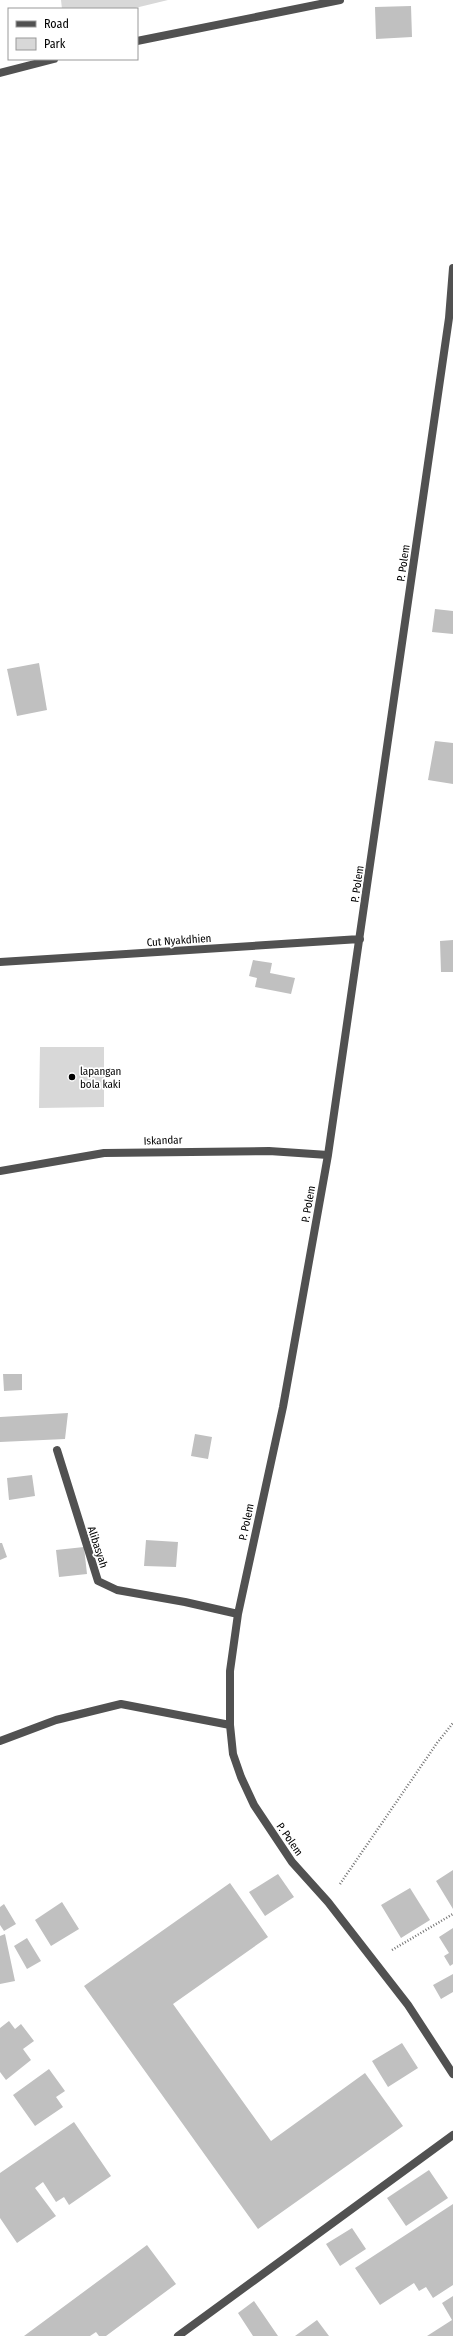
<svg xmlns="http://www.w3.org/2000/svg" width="453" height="2336" viewBox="0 0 453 2336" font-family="'Fira Sans Condensed',sans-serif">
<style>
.green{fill:#d8d8d8}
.building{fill:#c0c0c0}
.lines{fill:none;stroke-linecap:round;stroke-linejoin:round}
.path{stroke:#737373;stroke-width:2.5;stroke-dasharray:1 2;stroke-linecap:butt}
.lane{stroke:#515151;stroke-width:8}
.street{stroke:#515151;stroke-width:8}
.poi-dot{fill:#000;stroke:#fff;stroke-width:1.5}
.labels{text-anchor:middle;stroke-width:3.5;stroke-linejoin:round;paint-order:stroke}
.street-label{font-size:11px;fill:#000;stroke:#fff}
.poi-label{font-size:11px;fill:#000;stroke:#fff;text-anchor:start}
</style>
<rect width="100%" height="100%" fill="#fff"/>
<path class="green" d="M 61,0 L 168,0 L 131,9 L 62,9 Z
M 40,1047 L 104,1047 L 104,1107 L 39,1108 Z"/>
<path class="building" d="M 411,6 L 412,37 L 376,39 L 375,7 Z
M 435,609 L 453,611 L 453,634 L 432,632 Z
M 39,663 L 47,710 L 17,716 L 7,669 Z
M 435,741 L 453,743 L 453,784 L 428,780 Z
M 453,940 L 453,972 L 441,972 L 440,941 Z
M 253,960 L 272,963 L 270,973 L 295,978 L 291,994 L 255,987 L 257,978 L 249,976 Z
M 3,1374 L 22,1374 L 22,1390 L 4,1391 Z
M 68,1413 L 65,1439 L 0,1442 L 0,1417 Z
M 195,1434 L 212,1437 L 208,1459 L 191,1456 Z
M 32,1475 L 35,1496 L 9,1500 L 7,1478 Z
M 146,1540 L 178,1542 L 176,1567 L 144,1566 Z
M 0,1543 L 2,1543 L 7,1557 L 0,1560 Z
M 84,1547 L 87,1574 L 59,1577 L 56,1550 Z
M 453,1870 L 453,1909 L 436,1881 Z
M 278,1874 L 294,1897 L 265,1916 L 249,1892 Z
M 230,1883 L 268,1937 L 173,2004 L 271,2141 L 365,2073 L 403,2126 L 258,2229 L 84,1986 Z
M 410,1888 L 430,1920 L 401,1938 L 381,1905 Z
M 62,1902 L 79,1929 L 51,1946 L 35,1920 Z
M 4,1904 L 16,1924 L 4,1931 L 0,1925 L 0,1907 Z
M 453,1928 L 453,1964 L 450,1966 L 444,1956 L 449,1953 L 439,1937 Z
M 5,1934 L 15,1981 L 0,1984 L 0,1936 Z
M 27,1938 L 41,1961 L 27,1969 L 14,1946 Z
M 453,1974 L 453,1992 L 441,1999 L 433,1985 Z
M 9,2021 L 15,2029 L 21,2024 L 34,2041 L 23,2049 L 31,2060 L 6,2080 L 0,2072 L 0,2028 Z
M 402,2043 L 418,2068 L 388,2087 L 372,2061 Z
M 49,2069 L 65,2091 L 56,2097 L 63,2107 L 35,2126 L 13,2095 Z
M 74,2122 L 111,2176 L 69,2205 L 64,2197 L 56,2202 L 43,2182 L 35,2188 L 56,2216 L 17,2243 L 0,2218 L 0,2173 Z
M 429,2170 L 448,2198 L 406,2226 L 387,2198 Z
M 453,2204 L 453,2285 L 433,2298 L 426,2287 L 419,2291 L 414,2283 L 380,2305 L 355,2268 Z
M 352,2228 L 366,2249 L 340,2266 L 326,2244 Z
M 147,2245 L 176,2284 L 106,2336 L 99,2336 L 96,2332 L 90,2336 L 24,2336 Z
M 453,2296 L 453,2336 L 427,2336 L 452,2320 L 442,2303 Z
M 254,2301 L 278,2336 L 253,2336 L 238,2313 Z
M 317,2320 L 329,2336 L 295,2336 Z"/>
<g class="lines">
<path class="path" d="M 340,1884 L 437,1743 L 453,1723
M 392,1950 L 453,1914"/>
<path class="lane" d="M 137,41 L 340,0
M 0,73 L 54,59"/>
<path class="street" d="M 453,268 L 449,318 L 328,1155 L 283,1407 L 238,1614 L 230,1671 L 230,1725 L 233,1754 L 241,1777 L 254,1805 L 292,1862 L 328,1902 L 408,2005 L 453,2074
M 0,962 L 360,939
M 0,1171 L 104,1153 L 269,1151 L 328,1155
M 57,1450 L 98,1581 L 117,1590 L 185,1602 L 238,1614
M 0,1741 L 56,1720 L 121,1704 L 230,1725
M 178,2336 L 453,2135"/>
</g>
<circle class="poi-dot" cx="72" cy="1077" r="4"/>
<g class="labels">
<g class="street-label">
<text transform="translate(403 563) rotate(-82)" y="4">P. Polem</text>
<text transform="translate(357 884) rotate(-82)" y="4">P. Polem</text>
<text transform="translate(179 940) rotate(-4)" y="4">Cut Nyakdhien</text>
<text transform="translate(163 1140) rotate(-2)" y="4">Iskandar</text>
<text transform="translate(308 1204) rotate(-80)" y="4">P. Polem</text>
<text transform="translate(246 1522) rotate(-78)" y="4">P. Polem</text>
<text transform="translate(98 1547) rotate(72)" y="4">Alibasyah</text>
<text transform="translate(290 1839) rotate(55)" y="4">P. Polem</text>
</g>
<g class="poi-label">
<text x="80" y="1075">lapangan<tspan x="80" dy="13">bola kaki</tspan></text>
</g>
</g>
<rect x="8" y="8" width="130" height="52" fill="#ffffff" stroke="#999999"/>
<rect x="16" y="21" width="20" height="6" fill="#515151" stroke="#999999"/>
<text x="44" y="28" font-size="12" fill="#000000">Road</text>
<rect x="16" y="38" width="20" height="12" fill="#d8d8d8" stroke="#999999"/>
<text x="44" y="48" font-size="12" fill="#000000">Park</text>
</svg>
